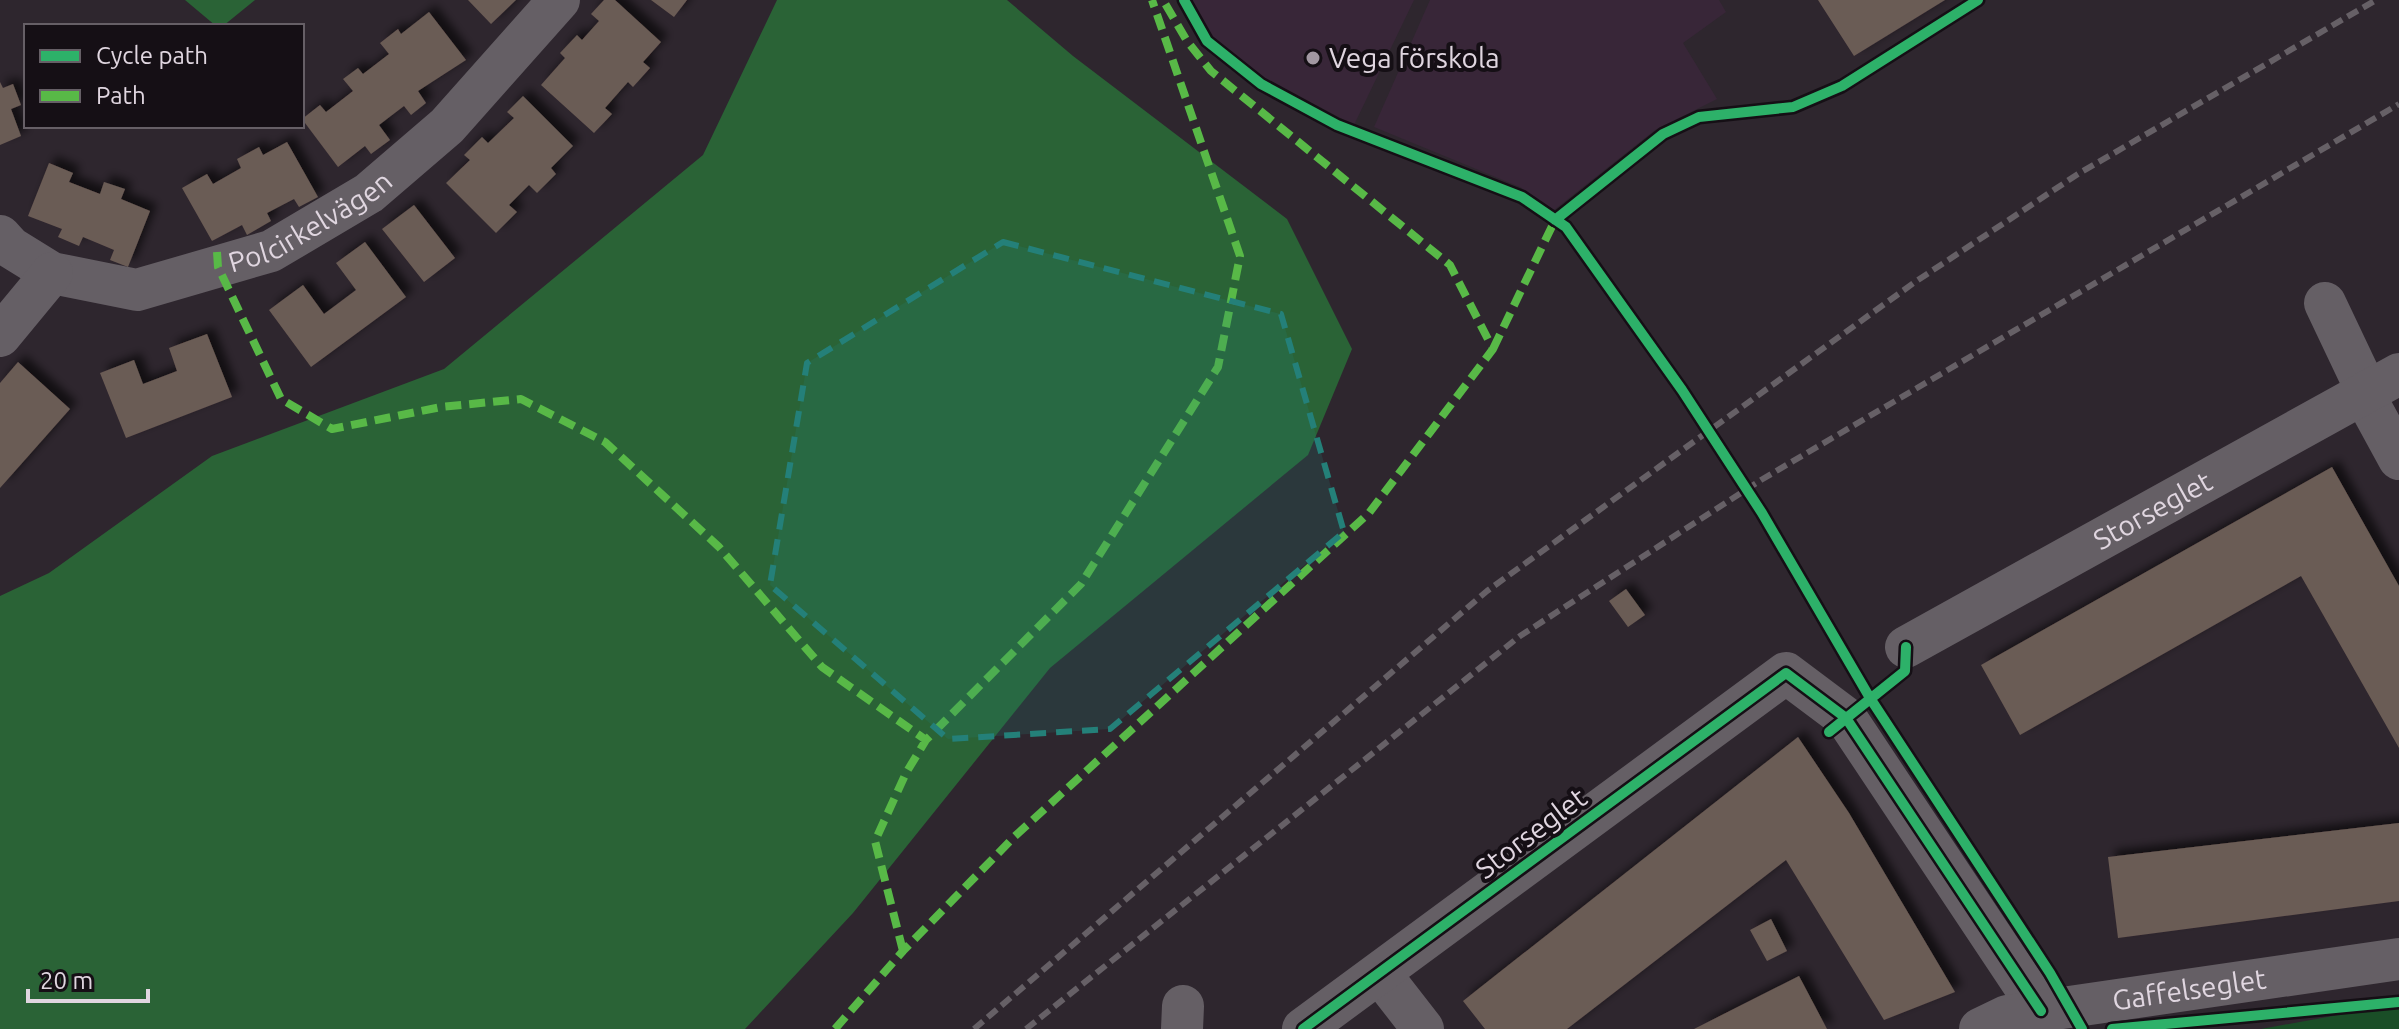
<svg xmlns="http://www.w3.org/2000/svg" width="2399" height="1029" viewBox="0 0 2399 1029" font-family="Ubuntu,sans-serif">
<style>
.built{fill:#382638}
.green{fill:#1a4e27}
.forest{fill:#2a6336}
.building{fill:#6b5b54;filter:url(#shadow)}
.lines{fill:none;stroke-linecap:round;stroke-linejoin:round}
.minor{stroke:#655f65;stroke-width:42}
.rail{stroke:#666066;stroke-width:6;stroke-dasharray:12 6;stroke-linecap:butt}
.quiet{stroke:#58b947;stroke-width:8;stroke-dasharray:16 8;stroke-linecap:butt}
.cycleway-casing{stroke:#150f15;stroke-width:15}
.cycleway{stroke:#2db169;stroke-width:10}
.marked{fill:#248079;fill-opacity:0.2;stroke:#248079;stroke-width:6;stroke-dasharray:16 10;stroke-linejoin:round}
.poi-dot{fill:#a298a2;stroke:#150f15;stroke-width:3}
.labels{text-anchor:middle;stroke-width:8;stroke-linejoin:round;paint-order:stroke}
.poi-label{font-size:28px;fill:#e0d6e0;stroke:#150f15;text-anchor:start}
.street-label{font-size:28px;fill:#e0d6e0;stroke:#150f15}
</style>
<defs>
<filter id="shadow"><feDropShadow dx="7" dy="-7" stdDeviation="4" flood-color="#0009"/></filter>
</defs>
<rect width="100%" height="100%" fill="#2e262e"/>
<path class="built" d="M 1192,0 L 1414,0 L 1354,125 L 1266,79 L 1211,38 Z
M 1430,0 L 1719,0 L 1726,12 L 1683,43 L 1717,99 L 1655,130 L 1554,210 L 1520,187 L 1374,127 Z"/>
<path class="green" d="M 2399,1004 L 2399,1029 L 2261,1029 Z"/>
<path class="forest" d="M 185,0 L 255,0 L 223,26 L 216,26 Z
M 777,0 L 1007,0 L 1073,56 L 1287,219 L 1352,349 L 1308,455 L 1050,668 L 853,913 L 745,1029 L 0,1029 L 0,596 L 49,573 L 212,456 L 444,369 L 703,155 Z"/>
<path class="building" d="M 468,0 L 516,0 L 491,24 Z
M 604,0 L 615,0 L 661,42 L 643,62 L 650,68 L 633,87 L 628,82 L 605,108 L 612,114 L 594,133 L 541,85 L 565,58 L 560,53 L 577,35 L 582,40 L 599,21 L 591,14 Z
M 651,0 L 687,0 L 674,17 Z
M 1818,0 L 1945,0 L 1854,56 Z
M 429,12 L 466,60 L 418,91 L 426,103 L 411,115 L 404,106 L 379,125 L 390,140 L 371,154 L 365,146 L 338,167 L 302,119 L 320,105 L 326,112 L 353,91 L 343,79 L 358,68 L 363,74 L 389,54 L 380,43 L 398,29 L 401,34 Z
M 0,82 L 3,88 L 13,84 L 21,105 L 11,109 L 21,136 L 0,145 Z
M 523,96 L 573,146 L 551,168 L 556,174 L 537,193 L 529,185 L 509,205 L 517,212 L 496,233 L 446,183 L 470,160 L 464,155 L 482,137 L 488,143 L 514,118 L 507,112 Z
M 287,142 L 318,197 L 299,207 L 294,199 L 267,213 L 271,221 L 247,235 L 242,225 L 212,241 L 182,188 L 207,174 L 213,184 L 241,168 L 237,159 L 259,147 L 263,155 Z
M 49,163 L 73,173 L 69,182 L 100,194 L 104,182 L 125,189 L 121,199 L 150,211 L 128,267 L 110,260 L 114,250 L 83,237 L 79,246 L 58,237 L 62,229 L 28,216 Z
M 414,205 L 455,258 L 424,282 L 382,229 Z
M 365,242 L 406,297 L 311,367 L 269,310 L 303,285 L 324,314 L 356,290 L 336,263 Z
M 207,334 L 232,397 L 126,438 L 100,373 L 134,360 L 143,384 L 177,371 L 169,348 Z
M 18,362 L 70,409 L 0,488 L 0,383 Z
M 2332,467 L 2399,586 L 2399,748 L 2301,576 L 2020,735 L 1981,665 Z
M 1626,589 L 1645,615 L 1628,627 L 1609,601 Z
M 1798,737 L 1849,813 L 1955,992 L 1884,1020 L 1786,860 L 1567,1029 L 1485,1029 L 1463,1001 Z
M 2399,823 L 2399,901 L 2118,938 L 2108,857 Z
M 1771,919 L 1787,951 L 1767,961 L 1750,930 Z
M 1799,976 L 1827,1029 L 1694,1029 Z"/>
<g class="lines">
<g class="minor">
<path id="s1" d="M 0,236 L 10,247 L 52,273 L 137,290 L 271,251 L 369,193 L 447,126 L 559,0"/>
<path d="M 2325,303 L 2362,381 L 2363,393 L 2399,459"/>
<path d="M 0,336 L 52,273"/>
<path id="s2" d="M 1906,647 L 2399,374"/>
<path d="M 1381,975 L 1423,1029"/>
<path d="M 1182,1029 L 1183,1006"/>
<path d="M 1303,1029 L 1786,673 L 1846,718 L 2041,1011"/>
<path id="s3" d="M 1980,1029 L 2007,1016 L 2399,959"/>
</g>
<path class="rail" d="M 974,1029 L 1487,591 L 1915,282 L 2078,174 L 2376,0
M 1026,1029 L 1520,636 L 1761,480 L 2399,104"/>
<path class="quiet" d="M 217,252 L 218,267 L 281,399 L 332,429 L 441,407 L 521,399 L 605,442 L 719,547 L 822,667 L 926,740
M 1493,349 L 1555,220
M 903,951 L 875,841 L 906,773 L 926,740 L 1081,584 L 1218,367 L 1240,256 L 1152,0
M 835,1029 L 903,951 L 1014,837 L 1369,513 L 1493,349 L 1450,265 L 1211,71 L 1187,41 L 1163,0"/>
<g class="cycleway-casing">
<path id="cycleway" d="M 1184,0 L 1207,41 L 1261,84 L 1337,125 L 1522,197 L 1566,227 L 1682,390 L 1762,513 L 1870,698 L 2050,973 L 2082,1029
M 1555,220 L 1663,134 L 1699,117 L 1793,107 L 1842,86 L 1978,0
M 1829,732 L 1905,671 L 1906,647
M 1303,1029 L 1786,673 L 1846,718 L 2041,1011
M 2112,1029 L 2399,1002"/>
</g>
<use href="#cycleway" class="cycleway"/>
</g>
<path class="marked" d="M 1003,242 L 1281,314 L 1344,532 L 1110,729 L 948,739 L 770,585 L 807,363 Z"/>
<circle class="poi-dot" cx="1313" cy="58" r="8"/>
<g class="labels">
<g class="poi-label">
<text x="1329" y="68">Vega förskola</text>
</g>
<g class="street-label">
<text dy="10" stroke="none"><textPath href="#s1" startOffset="338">Polcirkelvägen</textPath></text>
<text dy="10" stroke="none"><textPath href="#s2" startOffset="282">Storseglet</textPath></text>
<text transform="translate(1531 833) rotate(-37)" y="10">Storseglet</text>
<text dy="10" stroke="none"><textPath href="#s3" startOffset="214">Gaffelseglet</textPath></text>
</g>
</g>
<rect x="24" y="24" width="280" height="104" fill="#150f15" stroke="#665f66" stroke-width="2"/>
<rect x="40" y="50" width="40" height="12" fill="#2db169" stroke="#665f66" stroke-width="2"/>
<text x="96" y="64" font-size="24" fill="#e0d6e0">Cycle path</text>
<rect x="40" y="90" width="40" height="12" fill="#58b947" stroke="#665f66" stroke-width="2"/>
<text x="96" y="104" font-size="24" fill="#e0d6e0">Path</text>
<path d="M28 989v12h120v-12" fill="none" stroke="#e0d6e0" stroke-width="4"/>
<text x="40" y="989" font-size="24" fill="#e0d6e0" stroke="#150f15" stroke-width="6" paint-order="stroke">20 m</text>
</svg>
